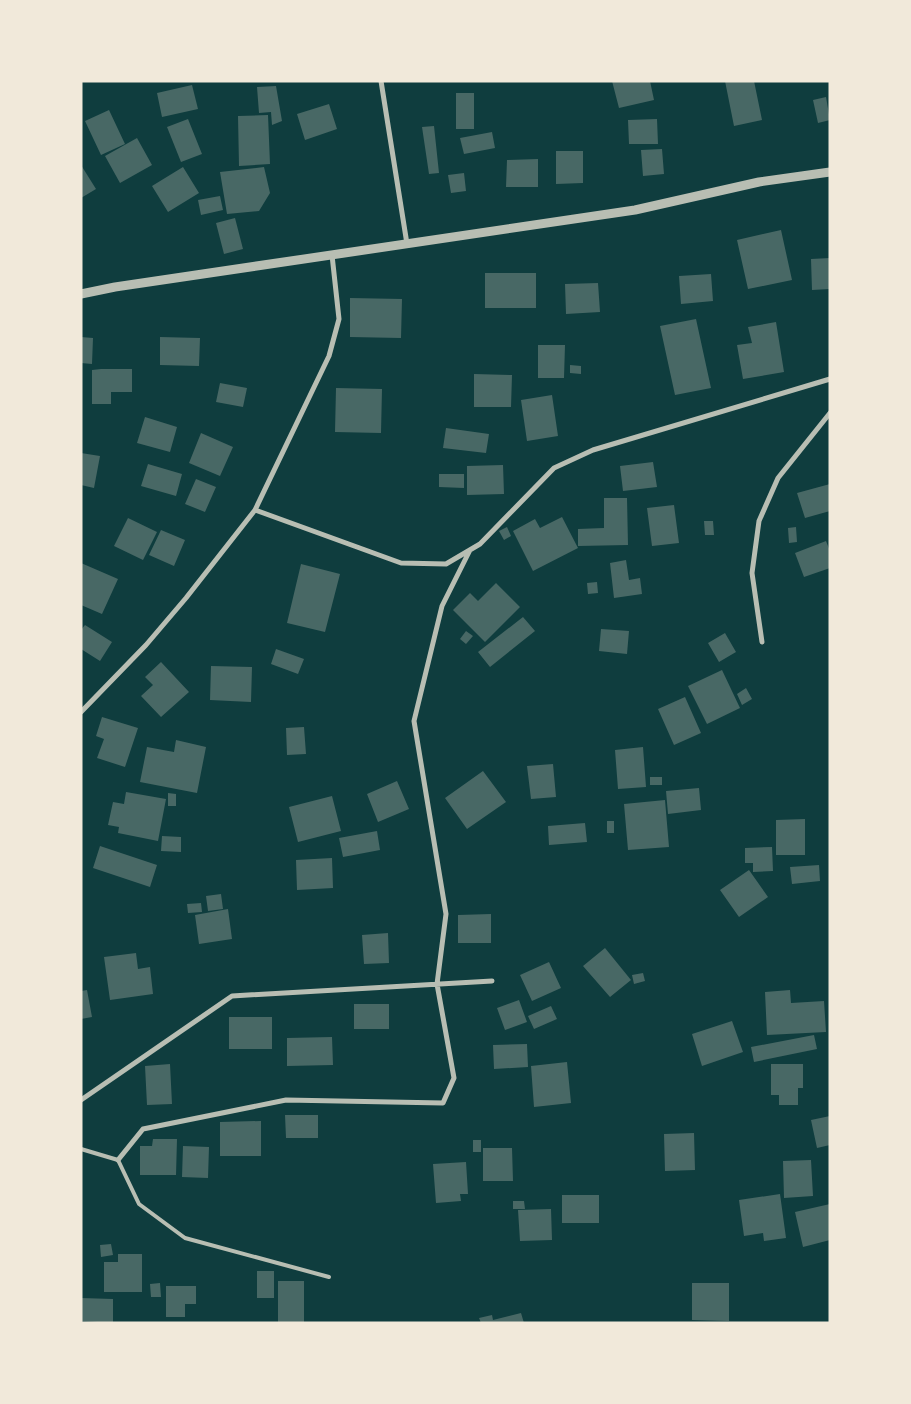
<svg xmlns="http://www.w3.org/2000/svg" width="911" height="1404" viewBox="0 0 911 1404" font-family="Overpass,sans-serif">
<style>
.building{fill:#486865}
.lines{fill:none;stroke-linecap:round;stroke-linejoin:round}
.service{stroke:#b8beb3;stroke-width:4}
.minor{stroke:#b8beb3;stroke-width:5}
.tertiary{stroke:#b8beb3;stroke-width:9}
</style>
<rect width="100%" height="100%" fill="#0f3d3e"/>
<path class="building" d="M 612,81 L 650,81 L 654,100 L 619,108 Z
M 725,81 L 754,81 L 762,120 L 734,126 Z
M 192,85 L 198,109 L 162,117 L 157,93 Z
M 276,86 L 282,121 L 272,125 L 271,112 L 259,113 L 257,87 Z
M 456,93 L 474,93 L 474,129 L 456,129 Z
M 826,97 L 830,120 L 818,123 L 813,100 Z
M 329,104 L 337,129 L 305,140 L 297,114 Z
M 109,110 L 125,144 L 101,155 L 85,121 Z
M 268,115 L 270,164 L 239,166 L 238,116 Z
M 188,119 L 202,154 L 181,162 L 167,127 Z
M 657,119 L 658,144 L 629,144 L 628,120 Z
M 434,126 L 439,173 L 429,174 L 422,127 Z
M 492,132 L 495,148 L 464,154 L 460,138 Z
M 137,138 L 152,165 L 120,183 L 105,156 Z
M 662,149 L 664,174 L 643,176 L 641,150 Z
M 556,151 L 583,151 L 583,183 L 556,184 Z
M 538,159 L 538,187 L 506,187 L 507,160 Z
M 81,165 L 96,189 L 81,198 Z
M 183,167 L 199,193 L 168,212 L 152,186 Z
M 264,167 L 270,193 L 259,211 L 227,214 L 220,172 Z
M 464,173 L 466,191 L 451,193 L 448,175 Z
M 220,196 L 223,210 L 201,215 L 198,200 Z
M 235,218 L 243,249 L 224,254 L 216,223 Z
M 781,230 L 792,280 L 748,289 L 737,240 Z
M 830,258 L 830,289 L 812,290 L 811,259 Z
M 485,273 L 536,273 L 536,308 L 485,308 Z
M 711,274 L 713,301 L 681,304 L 679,276 Z
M 598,283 L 600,312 L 566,314 L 565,284 Z
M 350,298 L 402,299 L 401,338 L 350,337 Z
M 696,319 L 711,388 L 675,395 L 660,326 Z
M 776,322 L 784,372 L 743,379 L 737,345 L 752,343 L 748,327 Z
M 81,337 L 93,338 L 92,364 L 81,363 Z
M 160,337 L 200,338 L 199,366 L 160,365 Z
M 538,345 L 565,345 L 564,378 L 538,378 Z
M 570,365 L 581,366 L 581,374 L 570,373 Z
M 101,369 L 132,369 L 132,392 L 111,392 L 111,404 L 92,404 L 92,370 Z
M 474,374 L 512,375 L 511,407 L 474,407 Z
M 220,383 L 247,388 L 243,407 L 216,402 Z
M 336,388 L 382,389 L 381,433 L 335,432 Z
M 552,395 L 558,436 L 527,441 L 521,400 Z
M 145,417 L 177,427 L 170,452 L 137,443 Z
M 446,428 L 489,434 L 486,453 L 443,448 Z
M 201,433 L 233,447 L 220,476 L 189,463 Z
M 81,453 L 100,456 L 94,488 L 81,485 Z
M 653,462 L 657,487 L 623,491 L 620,466 Z
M 148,464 L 182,474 L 176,496 L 141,486 Z
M 503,465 L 504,494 L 467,495 L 467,466 Z
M 439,474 L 464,474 L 464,488 L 439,487 Z
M 196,479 L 216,487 L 205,512 L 185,504 Z
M 830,484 L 830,511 L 805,518 L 797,493 Z
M 604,498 L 627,498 L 628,545 L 578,546 L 578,529 L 604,528 Z
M 674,505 L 679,543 L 652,546 L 647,508 Z
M 562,517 L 578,548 L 533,571 L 513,531 L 535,519 L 540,528 Z
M 128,518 L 157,532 L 143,560 L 114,546 Z
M 704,521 L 713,521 L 714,535 L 705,535 Z
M 507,527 L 511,536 L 504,540 L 499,531 Z
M 796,527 L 797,542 L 789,543 L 788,528 Z
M 161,530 L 185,540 L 174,566 L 149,555 Z
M 826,541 L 830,551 L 830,568 L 804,577 L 795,553 Z
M 626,560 L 629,580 L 640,578 L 642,594 L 614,598 L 610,563 Z
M 81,563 L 118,579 L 102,614 L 81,605 Z
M 301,564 L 340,574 L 325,632 L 287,623 Z
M 597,582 L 598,593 L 588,594 L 587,583 Z
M 496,583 L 520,607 L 485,642 L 453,610 L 470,593 L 478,601 Z
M 523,617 L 535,631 L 490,667 L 478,652 Z
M 85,625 L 112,642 L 100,661 L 81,649 L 81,630 Z
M 601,629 L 629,631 L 627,654 L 599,651 Z
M 466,631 L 473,636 L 466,644 L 460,639 Z
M 725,633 L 736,652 L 719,662 L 708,643 Z
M 276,649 L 304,659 L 298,674 L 271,664 Z
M 161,662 L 189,692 L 161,717 L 141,696 L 153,685 L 145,677 Z
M 211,666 L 252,667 L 251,702 L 210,700 Z
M 722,670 L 740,708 L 707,724 L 688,686 Z
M 746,688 L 752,699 L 742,705 L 737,694 Z
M 685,697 L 701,733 L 674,745 L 658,709 Z
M 102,717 L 138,728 L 125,767 L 97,758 L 104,739 L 96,736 Z
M 304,727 L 306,754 L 287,755 L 286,728 Z
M 176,740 L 206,747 L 197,793 L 140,782 L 147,747 L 174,752 Z
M 643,747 L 646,787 L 618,789 L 615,750 Z
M 553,764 L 556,797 L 531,799 L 527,766 Z
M 483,771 L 506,802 L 467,829 L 445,798 Z
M 650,777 L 662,777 L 662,785 L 650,785 Z
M 397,781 L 409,809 L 378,822 L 367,794 Z
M 699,788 L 701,810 L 668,814 L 666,791 Z
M 126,792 L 166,799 L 158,841 L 118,833 L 119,827 L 108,825 L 113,802 L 124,804 Z
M 168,793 L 176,794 L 176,806 L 168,806 Z
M 332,796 L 341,831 L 298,842 L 289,807 Z
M 665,800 L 669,847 L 628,850 L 624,804 Z
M 805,819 L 805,855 L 776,855 L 776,820 Z
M 607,821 L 614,821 L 614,833 L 607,833 Z
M 585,823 L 587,842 L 549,845 L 548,826 Z
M 377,831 L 380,850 L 343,857 L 339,838 Z
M 162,836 L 181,837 L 181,852 L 161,851 Z
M 100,846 L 157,865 L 150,887 L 93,868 Z
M 772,847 L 773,871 L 753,872 L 753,863 L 745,863 L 745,848 Z
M 332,858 L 333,888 L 297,890 L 296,860 Z
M 819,865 L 820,881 L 792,884 L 790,867 Z
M 749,870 L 768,897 L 739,917 L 720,890 Z
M 221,894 L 223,909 L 208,911 L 206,896 Z
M 201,903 L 202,912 L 188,913 L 187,904 Z
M 228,909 L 232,939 L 199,944 L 195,915 Z
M 491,914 L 491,943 L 458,943 L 458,915 Z
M 388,933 L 389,963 L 364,964 L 362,935 Z
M 605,948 L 631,980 L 610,997 L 583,966 Z
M 136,953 L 138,969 L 150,967 L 153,994 L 110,1000 L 104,957 Z
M 549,962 L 561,988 L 532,1001 L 520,975 Z
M 643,973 L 645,981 L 634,984 L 632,975 Z
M 87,990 L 92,1017 L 81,1019 L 81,991 Z
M 790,990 L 791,1003 L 824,1001 L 826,1032 L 767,1035 L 765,992 Z
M 519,1000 L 527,1022 L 505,1030 L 497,1008 Z
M 354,1004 L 389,1004 L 389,1029 L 354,1029 Z
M 551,1006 L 557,1019 L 534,1029 L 528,1016 Z
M 229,1017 L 272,1017 L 272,1049 L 229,1049 Z
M 732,1021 L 743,1052 L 702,1066 L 692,1034 Z
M 814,1035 L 817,1049 L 754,1062 L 751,1047 Z
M 332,1037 L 333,1065 L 287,1066 L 287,1038 Z
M 527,1044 L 528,1067 L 494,1069 L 493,1045 Z
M 567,1062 L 571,1103 L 534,1107 L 531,1066 Z
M 170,1064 L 172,1104 L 147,1105 L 145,1066 Z
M 771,1064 L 803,1064 L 803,1088 L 798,1088 L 798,1105 L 779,1105 L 779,1095 L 771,1095 Z
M 285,1115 L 318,1115 L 318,1138 L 286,1138 Z
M 830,1116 L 830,1145 L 817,1148 L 811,1120 Z
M 261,1121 L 261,1156 L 220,1156 L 220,1122 Z
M 694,1133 L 695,1170 L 665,1171 L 664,1134 Z
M 153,1139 L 177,1139 L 176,1175 L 140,1175 L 140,1146 L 152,1146 Z
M 473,1140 L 481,1140 L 481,1152 L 473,1152 Z
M 183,1146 L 209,1147 L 208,1178 L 182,1177 Z
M 483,1148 L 512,1148 L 513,1181 L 483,1181 Z
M 811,1160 L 813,1196 L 784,1198 L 783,1161 Z
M 466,1162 L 468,1194 L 460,1194 L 461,1201 L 436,1203 L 433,1164 Z
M 780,1194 L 786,1238 L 764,1241 L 763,1233 L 744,1236 L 739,1200 Z
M 562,1195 L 599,1195 L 599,1223 L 562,1223 Z
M 513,1201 L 524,1201 L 525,1209 L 513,1209 Z
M 830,1204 L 830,1240 L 803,1247 L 795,1212 Z
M 551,1209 L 552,1240 L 520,1241 L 518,1210 Z
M 111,1244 L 113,1255 L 101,1257 L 100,1245 Z
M 118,1254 L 142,1254 L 142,1292 L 104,1292 L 104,1262 L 118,1262 Z
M 257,1271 L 274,1271 L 274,1298 L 257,1298 Z
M 278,1281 L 304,1281 L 304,1323 L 278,1323 Z
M 160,1283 L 161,1297 L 151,1297 L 150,1284 Z
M 692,1283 L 729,1283 L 729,1321 L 692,1320 Z
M 166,1286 L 196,1286 L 196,1304 L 185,1304 L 185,1317 L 166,1317 Z
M 81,1298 L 113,1299 L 113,1323 L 81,1321 Z
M 521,1313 L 524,1323 L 481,1323 L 479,1318 L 492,1315 L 493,1320 Z"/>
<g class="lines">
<path class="service" d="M 81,1149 L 118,1160 L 139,1204 L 185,1238 L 329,1277"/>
<path class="minor" d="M 381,81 L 407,244
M 255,510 L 401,563 L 446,564 L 480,544 L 554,468 L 593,450 L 830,379
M 762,642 L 752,573 L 759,521 L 778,478 L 830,413
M 81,712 L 146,645 L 186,598 L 255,510 L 329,356 L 339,319 L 332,255
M 81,1100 L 232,996 L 492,981
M 118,1160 L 143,1129 L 286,1100 L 443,1103 L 454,1078 L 437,984 L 446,914 L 414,721 L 442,606 L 470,550"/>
<path class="tertiary" d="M 81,294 L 115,287 L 635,210 L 759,182 L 830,172"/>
</g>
<rect width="911" height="1404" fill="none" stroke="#f1e9da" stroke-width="165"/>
</svg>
